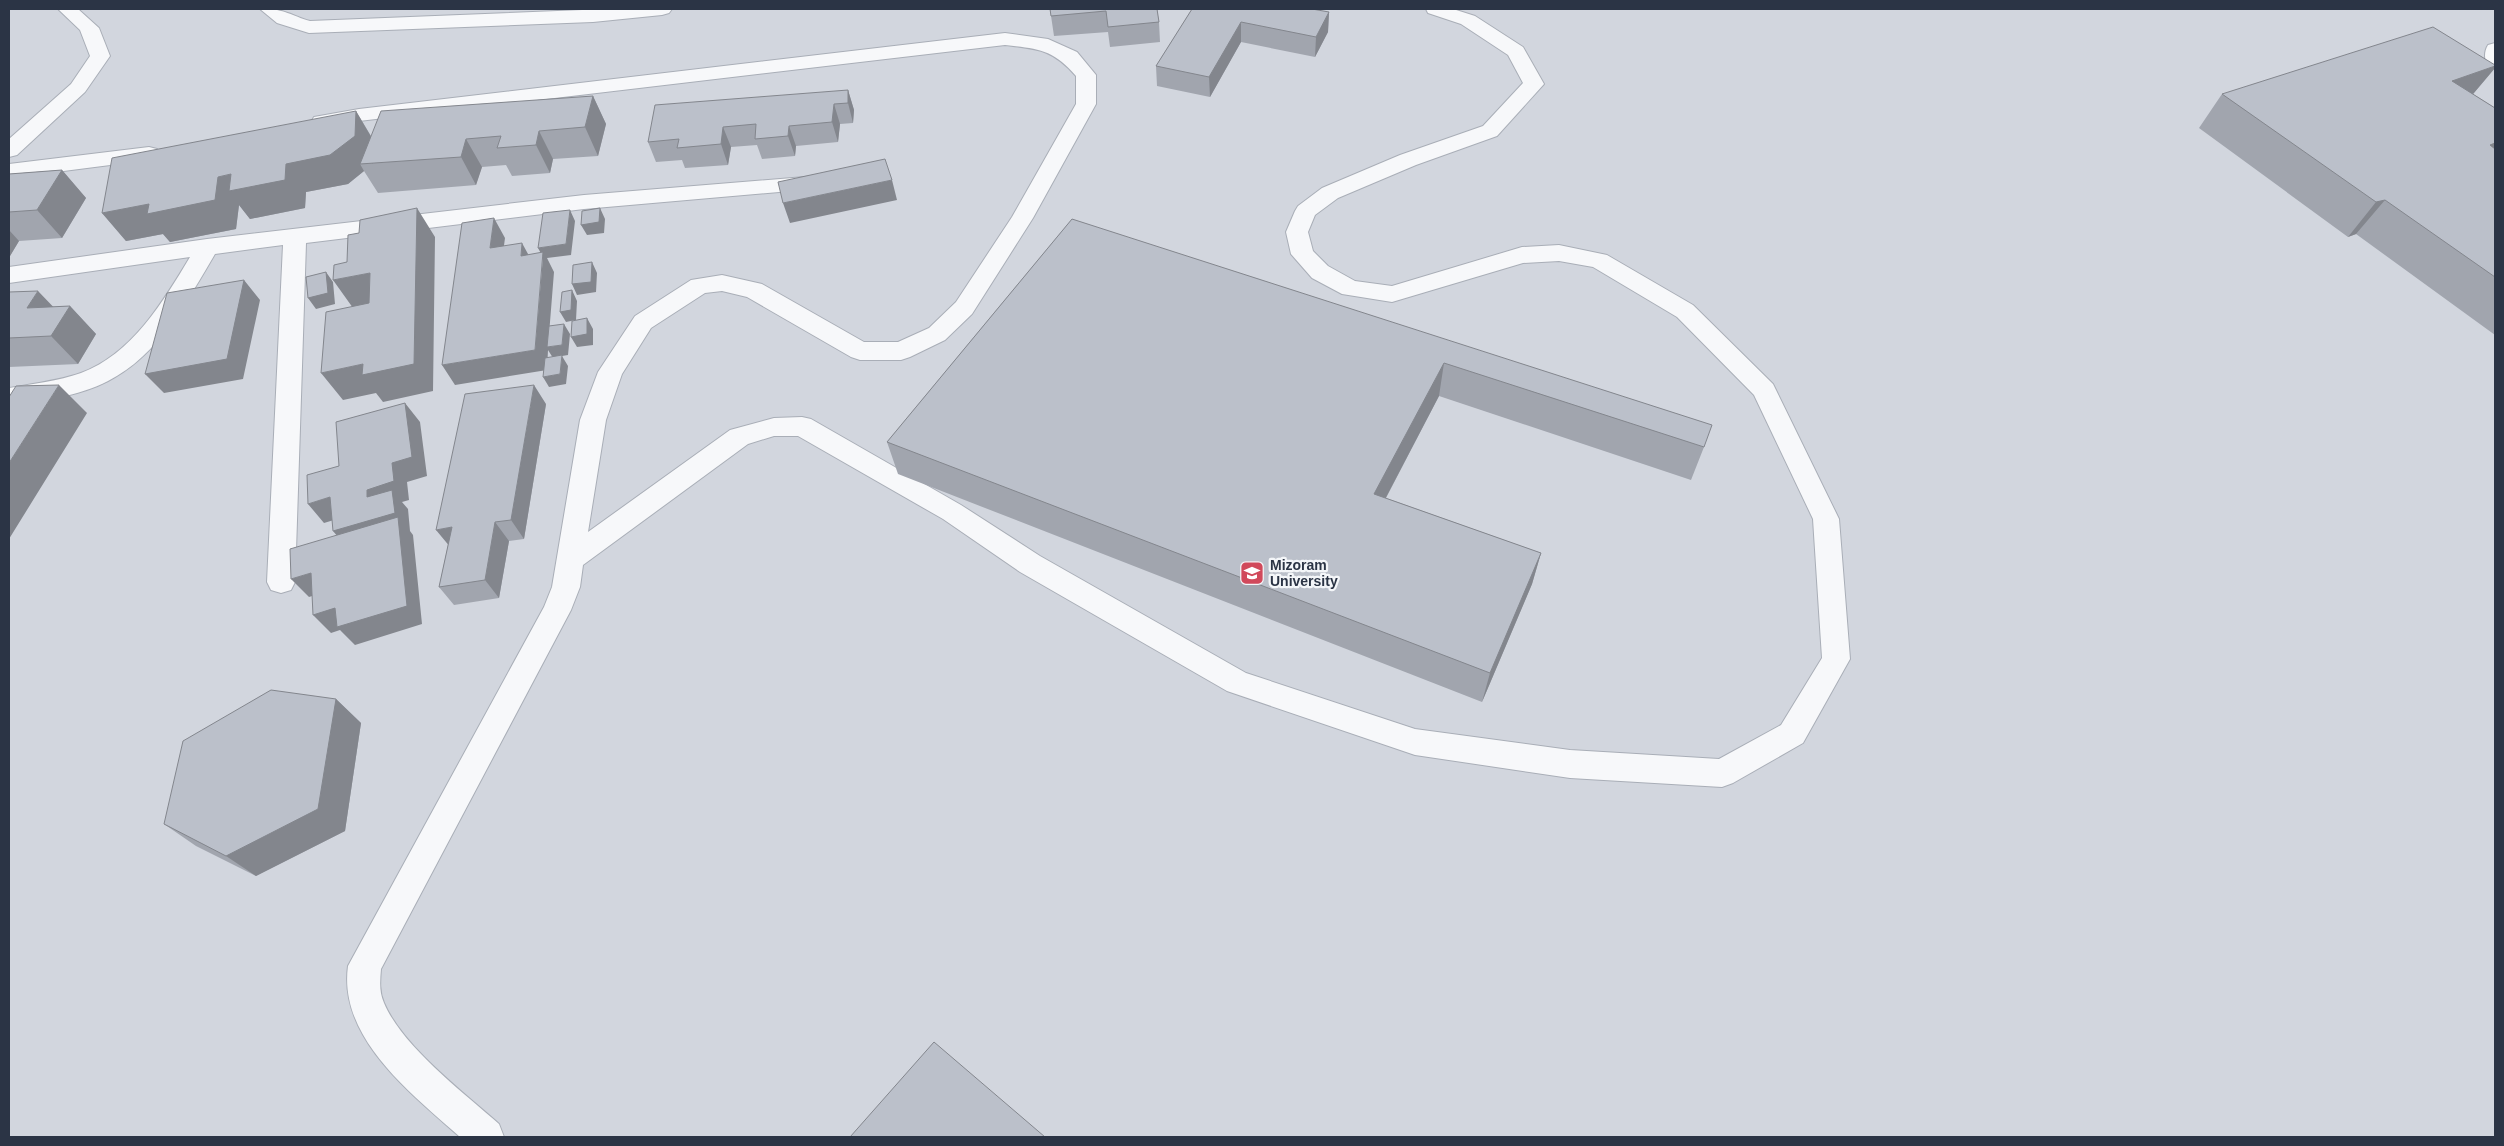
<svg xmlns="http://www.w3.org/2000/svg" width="2504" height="1146" viewBox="0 0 2504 1146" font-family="Helvetica,sans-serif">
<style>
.built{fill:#d2d6de}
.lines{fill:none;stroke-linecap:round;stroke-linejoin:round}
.minor-casing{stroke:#a9aeb7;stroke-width:2}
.minor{fill:#f7f8fa;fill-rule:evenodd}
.wall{fill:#a1a5ae}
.shaded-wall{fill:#83868d}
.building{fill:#bbc0ca;stroke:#83868d}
.labels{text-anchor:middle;stroke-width:4.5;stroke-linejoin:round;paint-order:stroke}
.poi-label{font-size:14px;font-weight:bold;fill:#2b3445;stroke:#f4f6f9;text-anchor:start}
</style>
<rect width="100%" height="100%" fill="#e4e7ec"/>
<path class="built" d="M 9,9 L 2495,9 L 2495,1137 L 9,1137 Z"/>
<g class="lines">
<g class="minor-casing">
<path id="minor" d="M 58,9 L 78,9 L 99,28 L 110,56 L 85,92 L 17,155 L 9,157 L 9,139 L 71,84 L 90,56 L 80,30 Z
M 260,9 C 283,8 290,15 310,21 L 607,9 L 672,9 L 669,13 L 662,15 L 593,22 L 309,33 L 277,23 Z
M 1426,9 L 1453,9 L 1475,16 L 1523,47 L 1544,84 L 1497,136 L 1416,165 L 1338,198 L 1315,215 L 1308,232 L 1313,251 L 1328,266 L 1355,281 L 1392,286 L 1522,247 L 1559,245 L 1607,255 L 1693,305 L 1773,384 L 1839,519 L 1850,659 L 1803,743 L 1733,783 L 1722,787 L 1570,778 L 1415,755 L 1227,691 L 1020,572 L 943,519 L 798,436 L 774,436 L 748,444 L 583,565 L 580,587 L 571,610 L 381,969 C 380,981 379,992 384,1003 C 402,1046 464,1093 499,1124 L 504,1137 L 460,1137 C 412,1094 338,1038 348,966 L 544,607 L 552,587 L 580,420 L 598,372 L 635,316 L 691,280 L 722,275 L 762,284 L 864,342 L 898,342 L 929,328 L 956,302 L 1012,217 L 1076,104 L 1076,76 C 1053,49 1038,49 1005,45 L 359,121 L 321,128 L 314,127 L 311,122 L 314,117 L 359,109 L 1005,33 L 1048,39 L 1077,52 L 1096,75 L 1096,104 L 1033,218 L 972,314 L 945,340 L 910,357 L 901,360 L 860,360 L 851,357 L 747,297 L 722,291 L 705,293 L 651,328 L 622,374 L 606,420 L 588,532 L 730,430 L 774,418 L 802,417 L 811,419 L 961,505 L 1040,556 L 1246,673 L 1415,729 L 1570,750 L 1719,759 L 1781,725 L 1822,658 L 1813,519 L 1754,395 L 1677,317 L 1593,267 L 1559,261 L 1523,263 L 1392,302 L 1342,294 L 1312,278 L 1291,254 L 1286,232 L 1295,211 L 1298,206 L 1322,188 L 1400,155 L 1483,126 L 1523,83 L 1508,55 L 1461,24 L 1428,13 Z
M 2495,43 L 2495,68 L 2488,66 C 2484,60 2484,51 2488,45 Z
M 149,147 L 157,149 L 160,154 L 157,159 L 9,178 L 9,164 Z
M 817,176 L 825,178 L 828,183 L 825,188 L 584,209 L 306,243 L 295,582 L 291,590 L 281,593 L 271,590 L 267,582 L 283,245 L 215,254 C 187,301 159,355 108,381 C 79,396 42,401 9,406 L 9,388 C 33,384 58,381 81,373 C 132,354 163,302 190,257 L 9,283 L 9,267 L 207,239 L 584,195 Z"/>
</g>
<use href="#minor" class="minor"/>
</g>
<path class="wall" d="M 1050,9 L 1157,9 L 1159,22 L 1160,42 L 1110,47 L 1108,32 L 1054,36 Z
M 1192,9 L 1329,12 L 1328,32 L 1315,57 L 1241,42 L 1210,97 L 1157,86 L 1156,66 Z
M 2495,68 L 2473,94 L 2495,108 L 2495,335 L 2356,234 L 2348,237 L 2199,128 L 2222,94 Z
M 848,90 L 854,110 L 853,123 L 840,124 L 838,142 L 796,146 L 795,156 L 762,159 L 757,145 L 731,147 L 728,165 L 685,168 L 682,160 L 656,162 L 648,142 Z
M 593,96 L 606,124 L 598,156 L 553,159 L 550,173 L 512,176 L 506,165 L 482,167 L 476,185 L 378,193 L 364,171 L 348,184 L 306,192 L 305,208 L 250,219 L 239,205 L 236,229 L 170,242 L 163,234 L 126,241 L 102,213 L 356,111 L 371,136 Z
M 62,170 L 86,198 L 62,238 L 19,241 L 10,256 L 9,256 L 9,174 Z
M 1072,219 L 1704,447 L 1691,480 L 1439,396 L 1386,498 L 1541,553 L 1532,584 L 1482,702 L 898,474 L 887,442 Z
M 9,292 L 54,307 L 70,306 L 96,334 L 78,364 L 9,367 Z
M 546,404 L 524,539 L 509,541 L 499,598 L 454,605 L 439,587 L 448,545 Z
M 336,699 L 361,723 L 345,831 L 256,876 L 196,846 L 164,824 Z"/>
<path class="shaded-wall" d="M 1329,12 L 1328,32 L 1315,57 L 1316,37 Z
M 1241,22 L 1241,42 L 1210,97 L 1209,77 Z
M 2495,66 L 2495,68 L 2468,100 L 2452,81 Z
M 848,90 L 854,110 L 853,123 L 848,103 Z
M 593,96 L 606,124 L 598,156 L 585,127 Z
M 834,104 L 840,124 L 838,142 L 832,122 Z
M 356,111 L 373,140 L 373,164 L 372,163 L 360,164 L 364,171 L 348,184 L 306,192 L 305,208 L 250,219 L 239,205 L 236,229 L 170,242 L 163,234 L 126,241 L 102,213 L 149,204 L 218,177 L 286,164 Z
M 789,126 L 796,146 L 795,156 L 788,136 Z
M 723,127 L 731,147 L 728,165 L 721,144 Z
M 539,131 L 553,159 L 550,173 L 536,145 Z
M 466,139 L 482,167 L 476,185 L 461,157 Z
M 2495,143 L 2495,167 L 2490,145 Z
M 62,170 L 86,198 L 62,238 L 37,210 Z
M 892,180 L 897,200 L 790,223 L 783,203 Z
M 2385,200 L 2356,234 L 2348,237 L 2376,202 Z
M 417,208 L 435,237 L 433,391 L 383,402 L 376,393 L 343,400 L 321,373 L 363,364 Z
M 600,208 L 605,219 L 604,233 L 587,235 L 581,225 Z
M 570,210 L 575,221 L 571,255 L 547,258 L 554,272 L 548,347 L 562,345 L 564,324 L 570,334 L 568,355 L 562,356 L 568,366 L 566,384 L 549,387 L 543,377 L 560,374 L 562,356 L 553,358 L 548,350 L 547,370 L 455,385 L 442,365 L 535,350 L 543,257 L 538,248 L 566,244 Z
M 494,218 L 505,238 L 501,268 L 490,248 Z
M 9,230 L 19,241 L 10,256 L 9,255 Z
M 522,243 L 533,263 L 521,256 Z
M 592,262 L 597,273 L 596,292 L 577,295 L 572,284 Z
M 326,272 L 333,282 L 335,304 L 316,309 L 308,298 Z
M 370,273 L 389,300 L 353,308 L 333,280 Z
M 244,280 L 260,300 L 243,379 L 164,393 L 145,374 Z
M 572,290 L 577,301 L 576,320 L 566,322 L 560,312 Z
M 38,291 L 63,317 L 70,306 L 96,334 L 78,364 L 51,336 L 27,308 Z
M 587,318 L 593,329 L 593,345 L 577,347 L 571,337 Z
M 1444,363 L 1439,396 L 1371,526 L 1374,494 Z
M 59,385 L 87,413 L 9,539 L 9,463 Z
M 534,385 L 546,404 L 524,539 L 511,520 Z
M 405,403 L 420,422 L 427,476 L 407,482 L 409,500 L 402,502 L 408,509 L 410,531 L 413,535 L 422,624 L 355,645 L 340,630 L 331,633 L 313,615 L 349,550 L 333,531 L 367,497 L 367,490 L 392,463 Z
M 330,497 L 347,516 L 324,523 L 308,504 Z
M 495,522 L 509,541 L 499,598 L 485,580 Z
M 452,527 L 451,548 L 436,530 Z
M 1541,553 L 1532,584 L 1482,702 L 1490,673 Z
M 311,573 L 328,591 L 309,597 L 291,579 Z
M 336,699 L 361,723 L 345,831 L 256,876 L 226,856 Z"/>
<path class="building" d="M 1050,9 L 1157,9 L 1159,22 L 1108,27 L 1106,11 L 1051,16 Z
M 1192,9 L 1312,9 L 1329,12 L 1316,37 L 1241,22 L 1209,77 L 1156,66 Z
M 2433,27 L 2495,65 L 2495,66 L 2452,81 L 2495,108 L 2495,143 L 2490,145 L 2495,149 L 2495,277 L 2385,200 L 2376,202 L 2222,94 Z
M 848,90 L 848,103 L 834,104 L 832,122 L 789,126 L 788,136 L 755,139 L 756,124 L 723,127 L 721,144 L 677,148 L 679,139 L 648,142 L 655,105 Z
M 593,96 L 585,127 L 539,131 L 536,145 L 497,148 L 501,136 L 466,139 L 461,157 L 360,164 L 381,111 Z
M 356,111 L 355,136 L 330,155 L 286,164 L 285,180 L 229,191 L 231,174 L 218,177 L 215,200 L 147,214 L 149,204 L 102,213 L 112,158 Z
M 885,159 L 892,180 L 783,203 L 778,182 Z
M 62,170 L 37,210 L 9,212 L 9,174 Z
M 417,208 L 414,364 L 362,375 L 363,364 L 321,373 L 326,312 L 369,303 L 370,273 L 333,280 L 334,265 L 347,262 L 348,235 L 359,233 L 360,220 Z
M 600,208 L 599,222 L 581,225 L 582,211 Z
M 570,210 L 566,244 L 538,248 L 543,213 Z
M 494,218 L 490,248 L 522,243 L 521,256 L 543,252 L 535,350 L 442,365 L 462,223 Z
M 1072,219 L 1712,425 L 1704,447 L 1444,363 L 1374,494 L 1541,553 L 1490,673 L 887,442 Z
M 592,262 L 591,282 L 572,284 L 573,265 Z
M 326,272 L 328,293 L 308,298 L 306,277 Z
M 244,280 L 227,359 L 145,374 L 167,293 Z
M 572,290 L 571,310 L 560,312 L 562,292 Z
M 38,291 L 27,308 L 70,306 L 51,336 L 9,338 L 9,292 Z
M 587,318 L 587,334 L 571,337 L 572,321 Z
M 564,324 L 562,345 L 547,347 L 549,326 Z
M 562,355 L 560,374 L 543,377 L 545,358 Z
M 59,385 L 9,463 L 9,397 L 16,386 Z
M 534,385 L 511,520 L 495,522 L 485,580 L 439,587 L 452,527 L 436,530 L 465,394 Z
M 405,403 L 412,457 L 392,463 L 394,481 L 367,490 L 367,497 L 392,490 L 395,513 L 333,531 L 330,497 L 308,504 L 307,475 L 339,466 L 336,422 Z
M 398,517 L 407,606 L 337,627 L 335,608 L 313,615 L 311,573 L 291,579 L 290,549 Z
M 271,690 L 336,699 L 318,809 L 226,856 L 164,824 L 183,741 Z
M 934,1042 L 1045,1137 L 850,1137 Z"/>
<defs>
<g id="university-square" transform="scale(1.25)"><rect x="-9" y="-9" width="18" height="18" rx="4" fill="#d1495b" stroke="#f4f6f9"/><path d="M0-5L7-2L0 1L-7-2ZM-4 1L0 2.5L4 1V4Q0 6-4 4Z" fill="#fff"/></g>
</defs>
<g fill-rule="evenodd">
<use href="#university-square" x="1252" y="573"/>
</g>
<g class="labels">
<g class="poi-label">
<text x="1270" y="570">Mizoram<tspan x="1270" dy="16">University</tspan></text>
</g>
</g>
<rect width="2504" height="1146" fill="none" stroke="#2b3445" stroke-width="20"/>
</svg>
